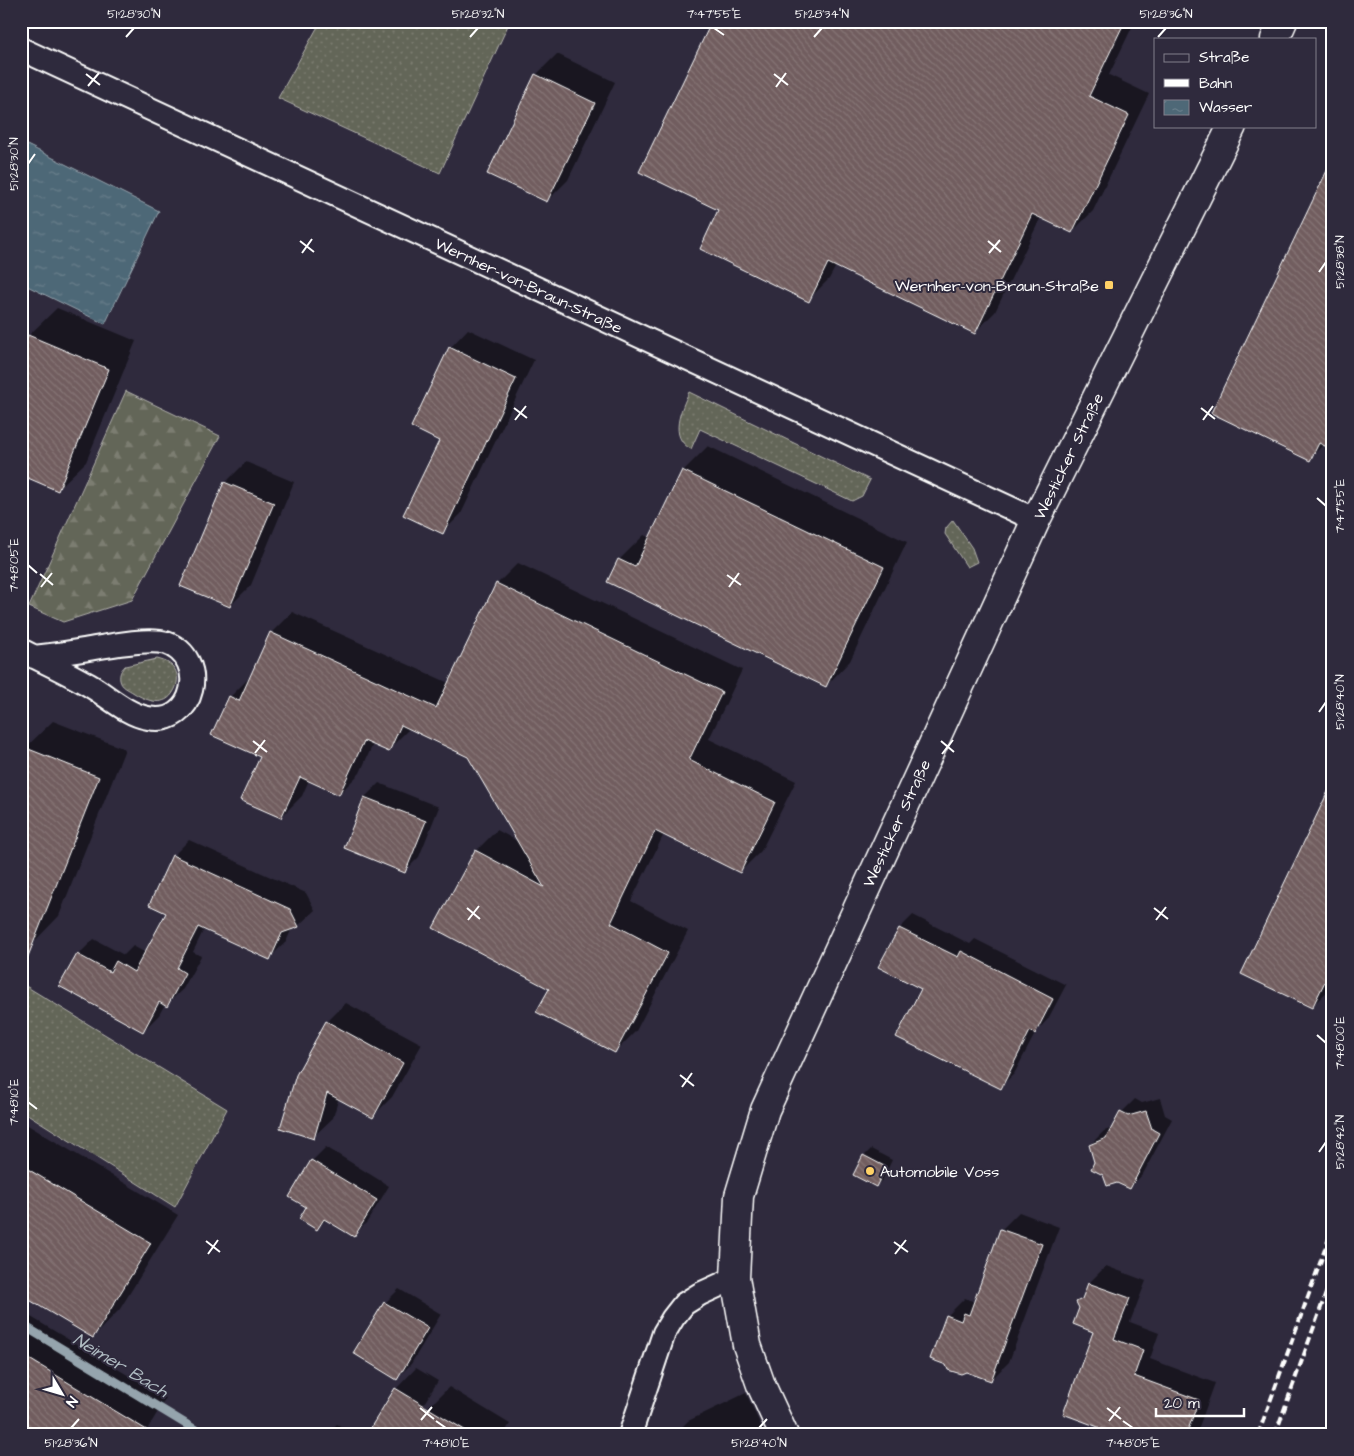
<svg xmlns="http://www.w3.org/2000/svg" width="1354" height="1456" viewBox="0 0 1354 1456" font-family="'Architects Daughter',sans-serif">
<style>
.grass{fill:url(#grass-dots);stroke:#b2b2ac}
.forest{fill:url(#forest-firs);stroke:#b2b2ac}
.water{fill:url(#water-ripples);stroke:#95a4ad}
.shadow{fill:#0007}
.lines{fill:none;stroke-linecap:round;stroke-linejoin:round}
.stream{stroke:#95a4ad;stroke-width:9}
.building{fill:url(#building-back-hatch);stroke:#fff}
.street-casing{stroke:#fff;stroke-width:26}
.secondary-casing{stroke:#fff;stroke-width:31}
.street{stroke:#2f2a3d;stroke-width:22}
.secondary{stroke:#2f2a3d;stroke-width:28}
.rail{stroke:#fff;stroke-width:4;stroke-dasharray:8 4;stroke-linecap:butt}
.ticks{fill:none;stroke:#fff;stroke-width:2}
.poi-dot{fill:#ffd166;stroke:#2f2a3d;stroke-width:2}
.labels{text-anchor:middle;stroke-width:4;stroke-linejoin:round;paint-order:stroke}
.street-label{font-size:16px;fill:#fff;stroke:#2f2a3d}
.poi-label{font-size:16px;fill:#fff;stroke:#2f2a3d;text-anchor:end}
.water-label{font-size:18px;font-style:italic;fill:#afbbc2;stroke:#2f2a3d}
.neatline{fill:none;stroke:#fff;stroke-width:2}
.ticks-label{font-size:12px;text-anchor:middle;fill:#fff}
</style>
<defs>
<pattern id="grass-dots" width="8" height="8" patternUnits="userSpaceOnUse" patternTransform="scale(1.25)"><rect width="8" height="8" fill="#646658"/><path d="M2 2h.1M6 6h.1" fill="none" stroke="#7b7d71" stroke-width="1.8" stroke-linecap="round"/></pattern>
<pattern id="forest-firs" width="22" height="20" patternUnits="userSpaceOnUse" patternTransform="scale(1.25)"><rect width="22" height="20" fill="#646658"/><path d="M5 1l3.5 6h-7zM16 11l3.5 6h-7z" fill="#7b7d71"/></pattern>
<pattern id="water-ripples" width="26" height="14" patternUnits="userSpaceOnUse" patternTransform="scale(1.25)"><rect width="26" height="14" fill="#4e6877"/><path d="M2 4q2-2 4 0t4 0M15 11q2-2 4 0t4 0" fill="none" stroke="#697f8b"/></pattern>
<pattern id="building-back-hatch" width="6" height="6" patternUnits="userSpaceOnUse" patternTransform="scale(1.25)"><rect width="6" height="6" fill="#715d5e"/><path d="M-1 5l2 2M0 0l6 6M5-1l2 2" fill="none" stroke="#867576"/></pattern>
</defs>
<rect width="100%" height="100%" fill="#2f2a3d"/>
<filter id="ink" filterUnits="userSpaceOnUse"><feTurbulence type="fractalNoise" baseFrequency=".02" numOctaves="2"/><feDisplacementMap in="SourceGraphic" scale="10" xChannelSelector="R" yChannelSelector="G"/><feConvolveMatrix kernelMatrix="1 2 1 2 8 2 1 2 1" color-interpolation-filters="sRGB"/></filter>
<g filter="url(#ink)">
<path class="grass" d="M 321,21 L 510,21 L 440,173 L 278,98 Z
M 689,392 L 870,480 L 862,496 L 852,501 L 700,429 L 691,449 C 668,437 681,410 689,392 Z
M 953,520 L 972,548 L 977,562 L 967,567 L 945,534 L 946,528 Z
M 157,659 C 166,661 175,665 177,675 C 178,680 177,686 174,691 C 165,708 147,701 134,693 C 128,689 121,687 120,680 C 119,674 121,670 125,666 Z
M 24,985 L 227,1109 L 175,1207 L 21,1110 L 21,991 Z"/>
<path class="forest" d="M 126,391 L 220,436 L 132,600 L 63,622 L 29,607 Z"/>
<path class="water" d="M 21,142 L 159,211 L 105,324 L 21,283 Z"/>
<path class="shadow" d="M 713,21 L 1135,21 L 1109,75 L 1149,94 L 1093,211 L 1072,232 L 1041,217 L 995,312 L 974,333 L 836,266 L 829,279 L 808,300 L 720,210 Z
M 557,54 L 615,82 L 568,180 L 547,201 L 536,75 Z
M 1333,161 L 1324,444 L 1309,459 Z
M 57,308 L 136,341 L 86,462 L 58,489 L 21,355 L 29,335 Z
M 468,329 L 534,360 L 461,514 L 443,532 L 440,440 L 450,348 Z
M 708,446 L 907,542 L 850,661 L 826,686 L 619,560 L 644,535 L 650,538 L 683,471 Z
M 246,462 L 294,482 L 251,585 L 230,606 L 225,483 Z
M 518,563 L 742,670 L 709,739 L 796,781 L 761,851 L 740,872 L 664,834 L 631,901 L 688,931 L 636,1031 L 615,1052 L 551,988 L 476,851 L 497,830 L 519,842 L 469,756 L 410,728 L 388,750 L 373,744 L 360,773 L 339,794 L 309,780 L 302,796 L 281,817 L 261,756 L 230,697 L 251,676 L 271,633 L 292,612 L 449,683 L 497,584 Z
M 53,721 L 125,749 L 59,916 L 32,944 L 25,748 Z
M 379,783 L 439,807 L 419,857 L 405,871 L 345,848 L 365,797 Z
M 1333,784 L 1333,986 L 1312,1006 Z
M 189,840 L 306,893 L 315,910 L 298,926 L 292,928 L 286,942 L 269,958 L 204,929 L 193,952 L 201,956 L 183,989 L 166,1005 L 165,1004 L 159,1015 L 143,1031 L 78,955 L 94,939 L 124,955 L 133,946 L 146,953 L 168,912 L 173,856 Z
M 913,915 L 970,944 L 975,939 L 1066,985 L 1048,1019 L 1036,1032 L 1014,1074 L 1000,1087 L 923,988 L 880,967 L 900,928 Z
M 346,1003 L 422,1044 L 392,1097 L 373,1116 L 339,1097 L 333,1118 L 313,1137 L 327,1022 Z
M 1160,1098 L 1165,1115 L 1172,1119 L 1143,1174 L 1130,1188 L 1104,1174 L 1095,1163 L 1090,1145 L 1104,1131 L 1113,1128 L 1121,1113 L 1135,1099 L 1142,1103 Z
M 21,1121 L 178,1215 L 120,1309 L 93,1337 L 21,1294 Z
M 326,1147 L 389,1186 L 367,1222 L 354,1235 L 327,1219 L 317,1228 L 307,1207 L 291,1196 L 312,1161 Z
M 871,1149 L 892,1160 L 883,1179 L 876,1186 L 864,1156 Z
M 1019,1212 L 1059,1227 L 1009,1362 L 991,1380 L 947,1316 L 965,1298 L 975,1302 L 1001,1230 Z
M 1106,1266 L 1146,1281 L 1130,1322 L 1159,1333 L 1150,1359 L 1215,1383 L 1196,1435 L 1124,1435 L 1095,1331 L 1078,1302 L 1085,1295 L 1089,1283 Z
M 399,1289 L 441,1314 L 411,1364 L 397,1378 L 385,1303 Z
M 21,1311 L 166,1398 L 144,1435 L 21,1435 Z
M 416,1368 L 438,1381 L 415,1418 L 396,1389 Z
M 449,1387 L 510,1424 L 503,1435 L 418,1435 L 428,1408 Z
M 746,1393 L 765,1435 L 674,1435 L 688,1421 Z
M 337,1424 L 355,1435 L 326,1435 Z"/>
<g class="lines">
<path class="stream" d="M 21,1324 L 204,1435"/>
</g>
<path class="building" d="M 712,21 L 1125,21 L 1089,96 L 1129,115 L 1072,233 L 1032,214 L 975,334 L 828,263 L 809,302 L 700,249 L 718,210 L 639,172 Z
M 535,74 L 595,103 L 547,202 L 487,174 Z
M 1333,158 L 1333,450 L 1319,443 L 1310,461 L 1211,413 Z
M 28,335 L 109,369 L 58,491 L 21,475 L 21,351 Z
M 449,347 L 516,379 L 443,534 L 403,515 L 439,441 L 411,427 Z
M 682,470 L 884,567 L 826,687 L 607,582 L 618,559 L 635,567 Z
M 224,482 L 274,503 L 230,607 L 180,586 Z
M 496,583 L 722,692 L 689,760 L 775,802 L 740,873 L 655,831 L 611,923 L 668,953 L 615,1053 L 536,1012 L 549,989 L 433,928 L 475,850 L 544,887 L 468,757 L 401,725 L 389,752 L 364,741 L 339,795 L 300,777 L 281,818 L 240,800 L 260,757 L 211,735 L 229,696 L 239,701 L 270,632 L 436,708 Z
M 21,746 L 99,777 L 23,969 L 21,969 Z
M 1333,781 L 1333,965 L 1312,1008 L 1241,974 Z
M 364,797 L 426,821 L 405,873 L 344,848 Z
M 172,855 L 290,909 L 299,927 L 282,933 L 270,960 L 198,927 L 177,968 L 185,973 L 167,1007 L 159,1002 L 143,1032 L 59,986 L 77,954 L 110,972 L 116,961 L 134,972 L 166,913 L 149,905 Z
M 899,928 L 958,957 L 961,951 L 1053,999 L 1035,1034 L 1030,1031 L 1001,1089 L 896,1037 L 921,989 L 878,967 Z
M 326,1021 L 403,1063 L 373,1118 L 327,1093 L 314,1139 L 280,1128 L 296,1075 Z
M 1146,1111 L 1152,1129 L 1159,1133 L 1130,1189 L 1117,1183 L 1107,1186 L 1103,1175 L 1091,1169 L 1094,1162 L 1089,1145 L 1106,1138 L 1120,1112 L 1128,1116 Z
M 863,1155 L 886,1167 L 876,1187 L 853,1175 Z
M 311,1160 L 377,1200 L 354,1237 L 324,1219 L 317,1230 L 299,1219 L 306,1207 L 289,1197 Z
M 21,1165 L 151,1243 L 93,1338 L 21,1295 Z
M 1000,1229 L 1042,1244 L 991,1381 L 966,1372 L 961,1374 L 948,1370 L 946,1365 L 930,1359 L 946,1315 L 961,1321 L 964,1313 L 969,1315 Z
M 1088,1283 L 1130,1298 L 1114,1339 L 1143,1350 L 1134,1376 L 1199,1400 L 1186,1435 L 1120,1435 L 1063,1414 L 1093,1332 L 1073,1324 L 1079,1308 L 1076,1302 L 1082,1299 Z
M 384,1302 L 428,1328 L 397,1380 L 353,1353 Z
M 21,1354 L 155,1435 L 21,1435 Z
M 395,1388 L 473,1435 L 385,1435 L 371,1427 Z"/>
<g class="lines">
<g class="street-casing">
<path id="street" d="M 21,49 L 1036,520
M 21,650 C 44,662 67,672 89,685 C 108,696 126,714 148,718 C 195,728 210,658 166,643 C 148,637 102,647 83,650 C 66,653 50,655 34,657
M 630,1435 L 664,1333 L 673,1318 L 684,1304 L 700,1294 L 735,1278"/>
</g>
<g class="secondary-casing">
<path id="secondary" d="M 1275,39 L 1283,21
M 784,1435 L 761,1385 L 747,1345 L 735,1278 L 739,1196 L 765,1110 L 1036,520 L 1232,126"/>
</g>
<use href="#street" class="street"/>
<use href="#secondary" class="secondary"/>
<path class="rail" d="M 1258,1435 L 1333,1227
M 1275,1435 L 1333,1274"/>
</g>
</g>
<path class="ticks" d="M 714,28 L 724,35M 126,37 L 134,28M 470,37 L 478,28M 814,37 L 822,28M 1158,37 L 1166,28M 86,74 L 100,85M 774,74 L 788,85M 88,86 L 99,73M 776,87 L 786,73M 28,164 L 35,154M 300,241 L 314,252M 988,241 L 1001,252M 302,253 L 312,239M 989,253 L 1000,240M 1319,272 L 1326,262M 514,408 L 527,418M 1201,408 L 1215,419M 515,420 L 526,406M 1203,420 L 1213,406M 1317,498 L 1326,506M 28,565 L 37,573M 40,574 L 53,585M 727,575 L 741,585M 41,587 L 52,573M 729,587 L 739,573M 1319,712 L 1326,702M 253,741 L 267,752M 941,741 L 954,752M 255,753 L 265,740M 942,754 L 953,740M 467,908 L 480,919M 1154,908 L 1168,919M 468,920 L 479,906M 1156,920 L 1166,907M 1317,1035 L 1326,1043M 680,1075 L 694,1086M 682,1087 L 692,1073M 28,1102 L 37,1109M 1319,1152 L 1326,1142M 206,1241 L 220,1252M 894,1242 L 908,1252M 208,1254 L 218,1240M 895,1254 L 906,1240M 420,1408 L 434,1419M 1107,1408 L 1121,1419M 421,1420 L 432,1407M 436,1421 L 446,1428M 1109,1421 L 1120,1407M 1123,1421 L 1133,1428M 71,1428 L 79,1419M 759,1428 L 767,1419"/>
<g class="poi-dot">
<rect x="1104" y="280" width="10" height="10" rx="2.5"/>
<circle cx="870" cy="1171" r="5"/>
</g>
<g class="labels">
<g class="street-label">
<text transform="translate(529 285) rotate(25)" y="6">Wernher-von-Braun-Straße</text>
<text transform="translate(1068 456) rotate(-64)" y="6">Westicker Straße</text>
<text transform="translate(896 823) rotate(-65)" y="6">Westicker Straße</text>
</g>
<g class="poi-label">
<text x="1099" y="291">Wernher-von-Braun-Straße</text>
<text x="880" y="1177" text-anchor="start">Automobile Voss</text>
</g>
<g class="water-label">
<text transform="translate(121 1365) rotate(31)" y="6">Neimer Bach</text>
</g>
</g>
<rect width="1354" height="1456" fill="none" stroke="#2f2a3d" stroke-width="55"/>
<rect x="1154" y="38" width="162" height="90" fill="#2f2a3d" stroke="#827f8b"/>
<rect x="1164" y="54" width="25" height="8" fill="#2f2a3d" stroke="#827f8b"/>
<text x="1199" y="62" font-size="15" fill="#ffffff">Straße</text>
<rect x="1164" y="79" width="25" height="8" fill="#ffffff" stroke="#827f8b"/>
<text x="1199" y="88" font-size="15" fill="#ffffff">Bahn</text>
<rect x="1164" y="100" width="25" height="15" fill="url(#water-ripples)" stroke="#827f8b"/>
<text x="1199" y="112" font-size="15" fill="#ffffff">Wasser</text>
<g transform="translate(62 1394) rotate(128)" stroke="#2f2a3d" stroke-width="4" paint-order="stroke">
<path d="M0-4L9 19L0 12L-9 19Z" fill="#ffffff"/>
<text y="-8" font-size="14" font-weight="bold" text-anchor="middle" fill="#ffffff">N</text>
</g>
<path d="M1156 1408v8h88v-8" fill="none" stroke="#ffffff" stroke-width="2.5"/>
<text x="1164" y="1408" font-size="15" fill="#ffffff" stroke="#2f2a3d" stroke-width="4" paint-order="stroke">20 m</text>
<rect x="28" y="28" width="1298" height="1400" class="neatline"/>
<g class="ticks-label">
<text x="134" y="18">51°28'30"N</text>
<text x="478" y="18">51°28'32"N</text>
<text x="714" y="18">7°47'55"E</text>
<text x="822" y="18">51°28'34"N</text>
<text x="1166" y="18">51°28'36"N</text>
<text transform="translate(14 164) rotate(-90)" y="4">51°28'30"N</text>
<text transform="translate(1340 262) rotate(-90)" y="4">51°28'38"N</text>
<text transform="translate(1340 506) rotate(-90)" y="4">7°47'55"E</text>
<text transform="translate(14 565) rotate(-90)" y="4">7°48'05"E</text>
<text transform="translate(1340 702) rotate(-90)" y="4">51°28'40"N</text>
<text transform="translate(1340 1043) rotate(-90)" y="4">7°48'00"E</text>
<text transform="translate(14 1102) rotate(-90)" y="4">7°48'10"E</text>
<text transform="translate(1340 1142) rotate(-90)" y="4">51°28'42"N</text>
<text x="71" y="1447">51°28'36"N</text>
<text x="446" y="1447">7°48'10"E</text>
<text x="759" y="1447">51°28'40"N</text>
<text x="1133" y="1447">7°48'05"E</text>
</g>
</svg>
